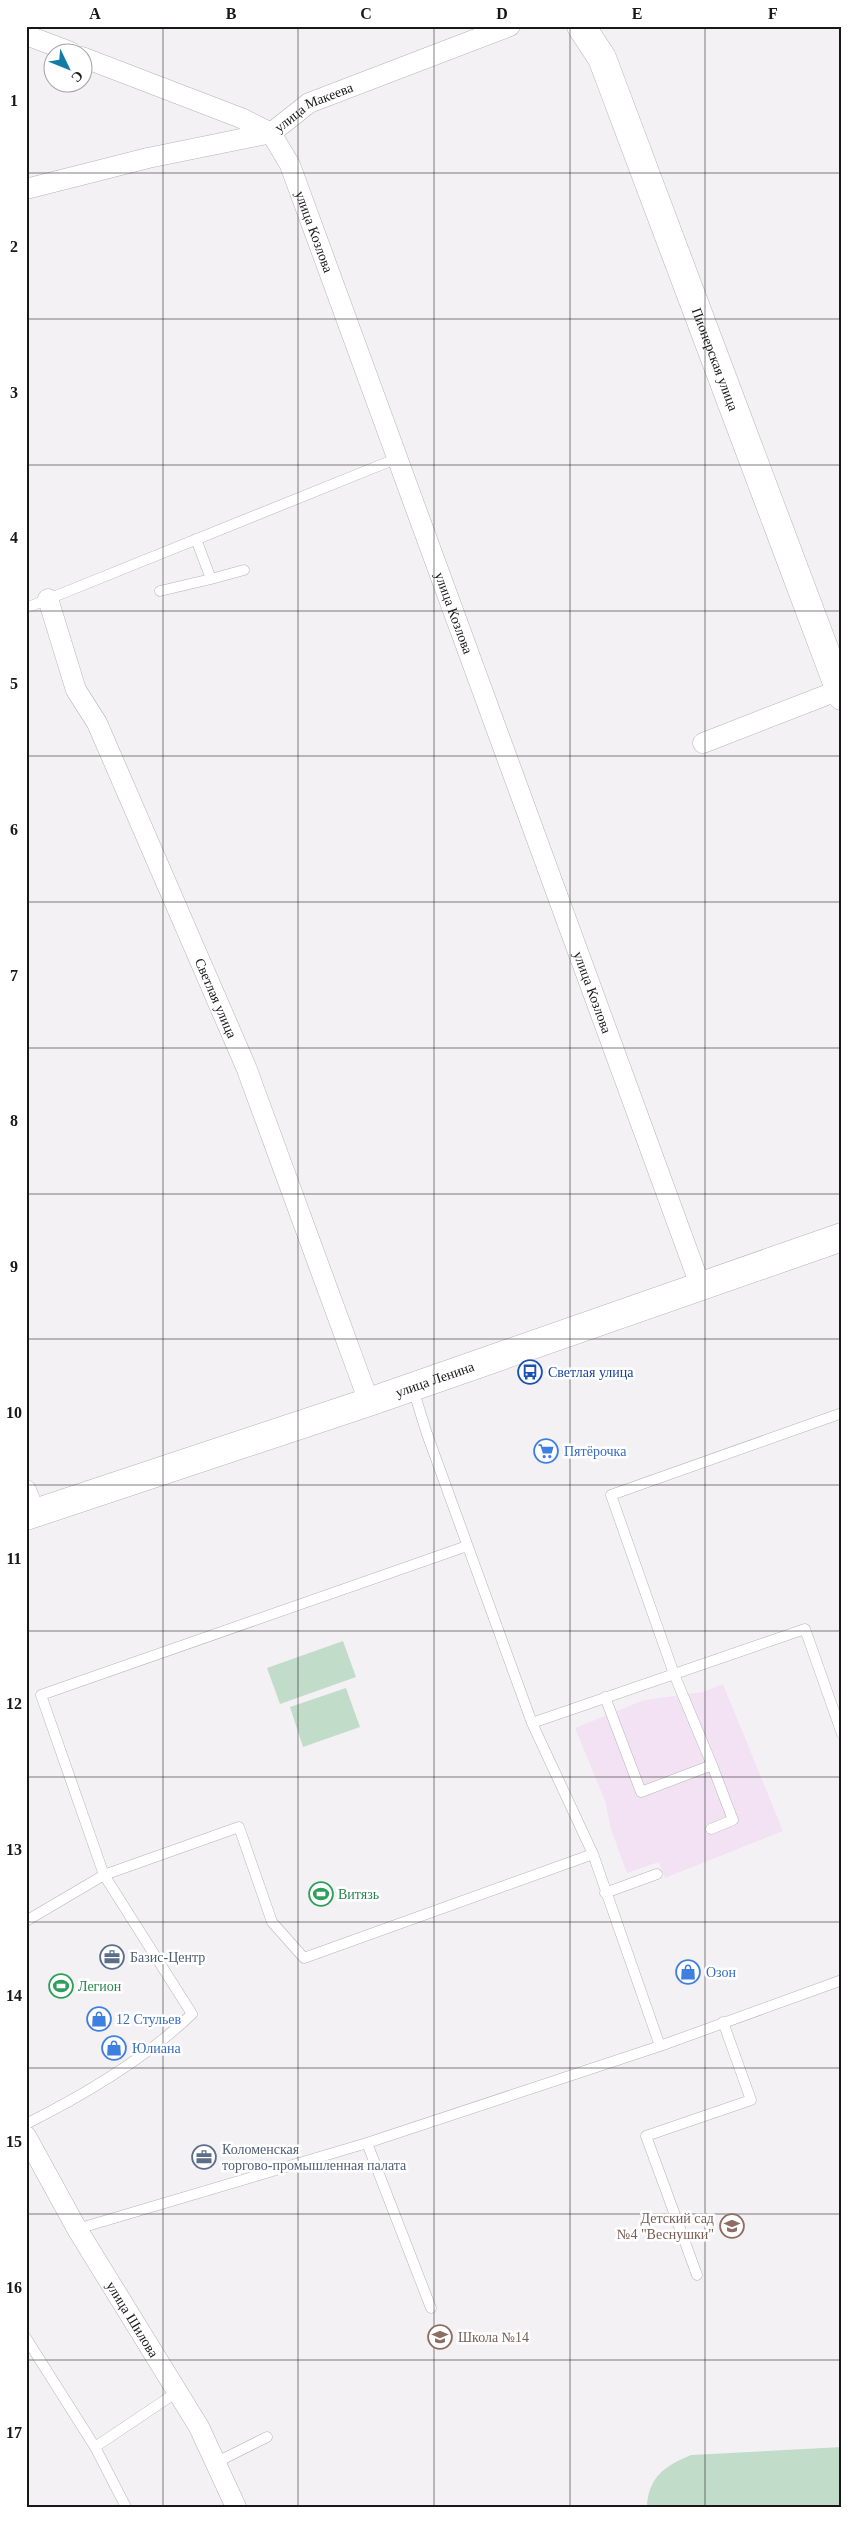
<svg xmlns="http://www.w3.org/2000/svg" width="868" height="2533" viewBox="0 0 868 2533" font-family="'Times New Roman',serif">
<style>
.industrial{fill:#f3e2f4}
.green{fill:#c1dcc9}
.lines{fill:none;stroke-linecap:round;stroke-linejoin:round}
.lane-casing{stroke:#b6b3b7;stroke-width:11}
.street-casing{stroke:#b6b3b7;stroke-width:21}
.secondary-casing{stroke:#b6b3b7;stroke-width:29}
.primary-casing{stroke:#b6b3b7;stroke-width:29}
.lane{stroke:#fff;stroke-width:10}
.street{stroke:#fff;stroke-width:20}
.secondary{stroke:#fff;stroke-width:28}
.primary{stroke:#fff;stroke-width:28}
.grid{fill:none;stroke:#191819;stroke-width:1;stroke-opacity:0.55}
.labels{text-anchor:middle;stroke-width:5;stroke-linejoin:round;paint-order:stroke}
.street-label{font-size:14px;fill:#191819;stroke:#fff}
.transit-label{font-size:14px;fill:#164399;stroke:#fff;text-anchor:start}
.shop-label{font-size:14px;fill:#366cbe;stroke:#fff;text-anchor:start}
.leisure-label{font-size:14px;fill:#27864d;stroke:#fff;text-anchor:start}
.service-label{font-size:14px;fill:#4e5e75;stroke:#fff;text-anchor:start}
.education-label{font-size:14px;fill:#785e54;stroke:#fff;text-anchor:end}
.neatline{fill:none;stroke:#191819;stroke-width:2}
.grid-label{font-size:16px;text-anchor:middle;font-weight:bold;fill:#191819}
</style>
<rect width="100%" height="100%" fill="#f4f1f5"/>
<path class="industrial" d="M 723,1684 L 783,1831 L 665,1878 L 659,1862 L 627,1873 L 611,1829 L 605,1801 L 575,1728 L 644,1700 L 703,1692 Z"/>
<path class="green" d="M 343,1641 L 356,1677 L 280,1704 L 267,1668 Z
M 346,1688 L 360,1727 L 303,1747 L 290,1707 Z
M 842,2447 L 842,2507 L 647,2507 C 648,2477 666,2465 691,2455 Z"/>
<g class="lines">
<g class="lane-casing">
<path id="lane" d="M 196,539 L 211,579 L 244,570
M 160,591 L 211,579
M 26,608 L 398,458
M 413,1389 L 427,1434 L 532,1723 L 593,1854
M 605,1697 L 641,1792 L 712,1765 L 733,1820 L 711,1829
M 532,1723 L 805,1629 L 842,1734
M 712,1765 L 674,1674 L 611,1495 L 842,1413
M 605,1893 L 657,1874
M 26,1921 L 104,1875 L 239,1827 L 272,1922 L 304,1958 L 593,1854 L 660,2046
M 26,2124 C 82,2096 147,2057 192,2014 L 104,1875 L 41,1695 L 467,1546
M 367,2143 L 431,2308
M 77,2229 L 367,2143 L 660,2046 L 842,1980
M 697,2275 L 646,2136 L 751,2100 L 723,2022
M 26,2338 L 95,2447 L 126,2507
M 95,2447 L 177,2392
M 215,2463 L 267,2437"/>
</g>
<g class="street-casing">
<g id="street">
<path d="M 26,35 L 71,52"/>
<path id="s1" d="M 82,57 L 241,118 L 271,133 L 290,165 L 700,1285"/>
<path id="s2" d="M 26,189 L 148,158 L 271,133 L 309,103 L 510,26"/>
<path id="s3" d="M 48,599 L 76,690 L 97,723 L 246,1067 L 369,1402"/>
<path d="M 703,743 L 842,689"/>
<path d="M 26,1490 L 35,1513"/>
<path id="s4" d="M 26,2136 L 77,2229 L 199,2427 L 236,2507"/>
</g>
</g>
<g class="secondary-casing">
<g id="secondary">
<path id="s5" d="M 581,26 L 602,58 L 842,696"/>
</g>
</g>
<g class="primary-casing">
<g id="primary">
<path id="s6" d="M 26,1516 L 369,1402 L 842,1237"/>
</g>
</g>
<use href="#lane" class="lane"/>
<use href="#street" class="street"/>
<use href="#secondary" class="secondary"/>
<use href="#primary" class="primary"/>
</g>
<path class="grid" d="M 163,26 L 163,2507M 298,26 L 298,2507M 434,26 L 434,2507M 570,26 L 570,2507M 705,26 L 705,2507M 26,173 L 842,173M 26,319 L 842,319M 26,465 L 842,465M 26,611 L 842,611M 26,756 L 842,756M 26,902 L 842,902M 26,1048 L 842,1048M 26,1194 L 842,1194M 26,1339 L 842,1339M 26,1485 L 842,1485M 26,1631 L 842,1631M 26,1777 L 842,1777M 26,1922 L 842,1922M 26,2068 L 842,2068M 26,2214 L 842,2214M 26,2360 L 842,2360"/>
<defs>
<g id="bus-ring" transform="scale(1.25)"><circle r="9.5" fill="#fff" stroke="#1a4fb4" stroke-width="1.5"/><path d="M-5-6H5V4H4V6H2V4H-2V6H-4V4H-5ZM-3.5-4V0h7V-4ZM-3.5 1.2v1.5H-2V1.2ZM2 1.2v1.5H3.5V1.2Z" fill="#1a4fb4"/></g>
<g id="supermarket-ring" transform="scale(1.25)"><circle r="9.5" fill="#fff" stroke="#3f7fe0" stroke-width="1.5"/><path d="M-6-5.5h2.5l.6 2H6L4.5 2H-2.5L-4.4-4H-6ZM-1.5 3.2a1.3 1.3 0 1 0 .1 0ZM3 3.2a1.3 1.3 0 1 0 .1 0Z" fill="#3f7fe0"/></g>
<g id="stadium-ring" transform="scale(1.25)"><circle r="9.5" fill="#fff" stroke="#2e9e5b" stroke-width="1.5"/><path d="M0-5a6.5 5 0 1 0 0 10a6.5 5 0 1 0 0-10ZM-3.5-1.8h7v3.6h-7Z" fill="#2e9e5b"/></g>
<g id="office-ring" transform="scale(1.25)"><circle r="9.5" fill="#fff" stroke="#5c6f8a" stroke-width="1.5"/><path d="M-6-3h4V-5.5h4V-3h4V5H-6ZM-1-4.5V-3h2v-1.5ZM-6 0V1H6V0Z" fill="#5c6f8a"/></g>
<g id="shop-ring" transform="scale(1.25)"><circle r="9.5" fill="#fff" stroke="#3f7fe0" stroke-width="1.5"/><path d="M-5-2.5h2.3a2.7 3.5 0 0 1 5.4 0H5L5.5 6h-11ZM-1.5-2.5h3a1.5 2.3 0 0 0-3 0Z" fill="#3f7fe0"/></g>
<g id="school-ring" transform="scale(1.25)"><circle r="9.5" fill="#fff" stroke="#8d6e63" stroke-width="1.5"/><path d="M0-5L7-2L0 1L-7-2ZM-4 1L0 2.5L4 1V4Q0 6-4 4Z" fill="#8d6e63"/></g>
</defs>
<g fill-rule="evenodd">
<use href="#bus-ring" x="530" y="1372"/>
<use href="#supermarket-ring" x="546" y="1451"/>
<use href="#stadium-ring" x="321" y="1894"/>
<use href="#office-ring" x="112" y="1957"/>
<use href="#shop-ring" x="688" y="1972"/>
<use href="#stadium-ring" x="61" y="1986"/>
<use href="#shop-ring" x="99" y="2019"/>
<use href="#shop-ring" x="114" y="2048"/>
<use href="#office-ring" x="204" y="2157"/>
<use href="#school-ring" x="732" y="2226"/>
<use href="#school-ring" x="440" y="2337"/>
</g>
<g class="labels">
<g class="street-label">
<text dy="5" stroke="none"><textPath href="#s2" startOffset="302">улица Макеева</textPath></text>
<text dy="5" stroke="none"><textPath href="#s1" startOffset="312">улица Козлова</textPath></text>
<text dy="5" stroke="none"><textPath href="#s5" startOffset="360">Пионерская улица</textPath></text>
<text dy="5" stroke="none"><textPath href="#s1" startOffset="718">улица Козлова</textPath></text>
<text dy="5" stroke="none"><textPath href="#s1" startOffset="1122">улица Козлова</textPath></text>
<text dy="5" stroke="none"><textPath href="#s3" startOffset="434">Светлая улица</textPath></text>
<text dy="5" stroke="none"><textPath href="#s6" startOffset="431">улица Ленина</textPath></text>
<text dy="5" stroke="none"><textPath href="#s4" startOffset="212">улица Шилова</textPath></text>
</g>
<g class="transit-label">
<text x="548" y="1377">Светлая улица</text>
</g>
<g class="shop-label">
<text x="564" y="1456">Пятёрочка</text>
<text x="706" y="1977">Озон</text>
<text x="116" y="2024">12 Стульев</text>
<text x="132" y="2053">Юлиана</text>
</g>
<g class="leisure-label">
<text x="338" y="1899">Витязь</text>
<text x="78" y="1991">Легион</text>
</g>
<g class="service-label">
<text x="130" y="1962">Базис-Центр</text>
<text x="222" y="2154">Коломенская<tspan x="222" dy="16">торгово-промышленная палата</tspan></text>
</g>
<g class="education-label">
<text x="714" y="2223">Детский сад<tspan x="714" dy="16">№4 "Веснушки"</tspan></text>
<text x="458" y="2342" text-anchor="start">Школа №14</text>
</g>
</g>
<rect width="868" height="2533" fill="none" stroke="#ffffff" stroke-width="55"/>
<g transform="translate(68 68) rotate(133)"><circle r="24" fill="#ffffff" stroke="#a3a3a3"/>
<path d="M0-4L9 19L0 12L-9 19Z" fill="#117ca6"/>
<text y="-8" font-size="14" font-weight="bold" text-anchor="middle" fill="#191819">С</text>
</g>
<rect x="28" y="28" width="812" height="2478" class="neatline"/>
<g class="grid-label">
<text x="95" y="19">A</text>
<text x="231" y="19">B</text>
<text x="366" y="19">C</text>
<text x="502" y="19">D</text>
<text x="637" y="19">E</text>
<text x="773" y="19">F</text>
<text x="14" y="106">1</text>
<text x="14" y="252">2</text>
<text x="14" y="398">3</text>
<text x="14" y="543">4</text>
<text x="14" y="689">5</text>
<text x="14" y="835">6</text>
<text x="14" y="981">7</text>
<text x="14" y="1126">8</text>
<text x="14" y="1272">9</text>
<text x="14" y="1418">10</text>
<text x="14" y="1564">11</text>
<text x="14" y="1709">12</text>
<text x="14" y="1855">13</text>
<text x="14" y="2001">14</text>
<text x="14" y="2147">15</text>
<text x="14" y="2293">16</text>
<text x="14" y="2438">17</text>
</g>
</svg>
